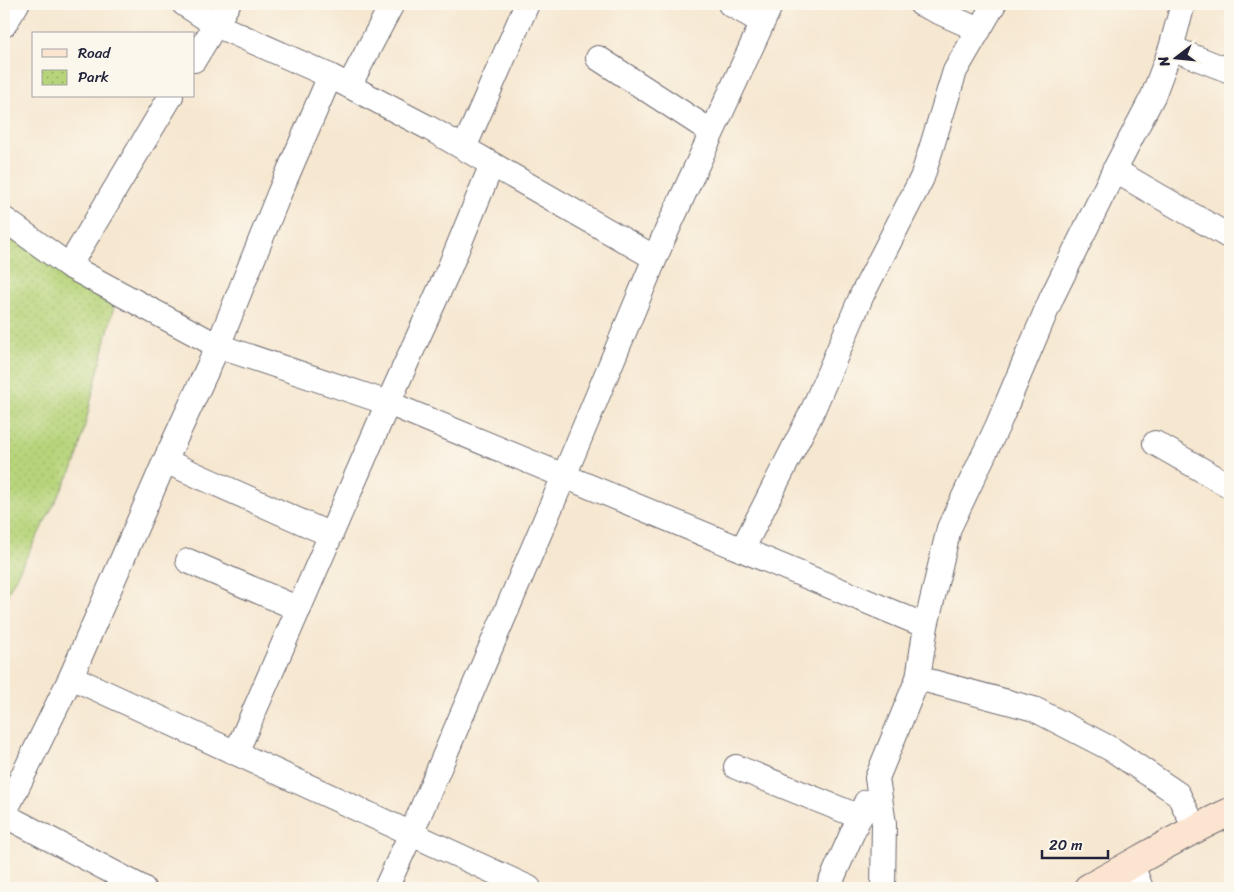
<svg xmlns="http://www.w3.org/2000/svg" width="1234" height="892" viewBox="0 0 1234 892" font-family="Sriracha,sans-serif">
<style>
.park{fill:url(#park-dots);stroke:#6c7b5a}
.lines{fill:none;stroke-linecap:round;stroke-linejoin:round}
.minor-casing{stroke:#6c676f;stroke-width:26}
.secondary-casing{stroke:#6c676f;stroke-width:30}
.minor{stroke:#fff;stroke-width:24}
.secondary{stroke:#fce5d0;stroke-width:28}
</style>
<defs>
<pattern id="park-dots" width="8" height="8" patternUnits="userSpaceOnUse" patternTransform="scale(1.25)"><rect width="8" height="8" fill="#b7d47a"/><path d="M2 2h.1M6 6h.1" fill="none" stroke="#9db66a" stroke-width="1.8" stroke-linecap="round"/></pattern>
</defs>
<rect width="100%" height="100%" fill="#fbf7ec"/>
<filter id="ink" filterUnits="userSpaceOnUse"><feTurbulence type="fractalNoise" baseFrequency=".02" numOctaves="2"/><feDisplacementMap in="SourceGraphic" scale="10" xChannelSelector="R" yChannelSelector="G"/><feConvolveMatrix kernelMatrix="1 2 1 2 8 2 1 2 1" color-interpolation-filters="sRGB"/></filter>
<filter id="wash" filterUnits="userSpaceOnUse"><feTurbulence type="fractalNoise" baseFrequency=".0096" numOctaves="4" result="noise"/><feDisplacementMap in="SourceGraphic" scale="20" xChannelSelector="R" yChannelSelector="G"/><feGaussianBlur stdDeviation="1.12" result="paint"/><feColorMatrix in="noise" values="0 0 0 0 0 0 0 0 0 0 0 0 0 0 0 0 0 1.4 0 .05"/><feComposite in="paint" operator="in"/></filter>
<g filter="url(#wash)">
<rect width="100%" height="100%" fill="#f6e7d0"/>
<path class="park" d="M 4,222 L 118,290 L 76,462 L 4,600 Z"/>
</g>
<g filter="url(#ink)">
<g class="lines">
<g class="minor-casing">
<path id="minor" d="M 184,4 L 216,25 L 330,76 L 429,128 L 655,258
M 730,4 L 762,22
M 921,4 L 979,30
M 4,25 L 17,4
M 1171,48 L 1230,71
M 598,58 L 712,132
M 194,60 L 228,4
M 330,76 L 279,194 L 218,346 L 165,461 L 71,677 L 529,888
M 349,86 L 392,4
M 171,96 L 69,266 L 218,346 L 388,403 L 926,626
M 464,148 L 527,4
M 1114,170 L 1230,237
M 4,219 L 69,266
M 1155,443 L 1230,486
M 165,461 L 331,535
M 742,550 L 812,412 L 862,295 L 922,178 L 955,71 L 994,4
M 188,561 L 299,609
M 918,678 L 1034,709 L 1113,750 L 1178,794 L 1195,828
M 236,753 L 388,403 L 449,269 L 492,164
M 736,767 L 860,817
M 4,814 L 71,677
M 4,815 L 143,888
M 1132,865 L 1141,888
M 386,888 L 411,834 L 564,476 L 663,239 L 771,4
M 828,888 L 866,802
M 883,888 L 884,824 L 877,778 L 918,678 L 926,626 L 949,528 L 997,427 L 1052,297 L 1118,163 L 1153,96 L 1171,48 L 1183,4"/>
</g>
<g class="secondary-casing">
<path id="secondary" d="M 1088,888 C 1135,863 1181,834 1230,812"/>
</g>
<use href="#minor" class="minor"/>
<use href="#secondary" class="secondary"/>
</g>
</g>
<rect width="1234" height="892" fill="none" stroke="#fbf7ec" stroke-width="20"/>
<rect x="32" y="32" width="162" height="65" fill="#fbf7ec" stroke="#a4a2a5"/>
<rect x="42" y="49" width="25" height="8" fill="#fce5d0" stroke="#a4a2a5"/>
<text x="78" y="58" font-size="15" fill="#22223b">Road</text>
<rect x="42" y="70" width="25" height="15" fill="url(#park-dots)" stroke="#a4a2a5"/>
<text x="78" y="82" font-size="15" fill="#22223b">Park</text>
<g transform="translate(1176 58) rotate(254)" stroke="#fbf7ec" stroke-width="4" paint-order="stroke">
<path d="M0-4L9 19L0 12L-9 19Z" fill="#22223b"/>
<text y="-8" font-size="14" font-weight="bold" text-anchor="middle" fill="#22223b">N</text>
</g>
<path d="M1042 850v8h66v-8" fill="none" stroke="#22223b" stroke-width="2.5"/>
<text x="1049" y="850" font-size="15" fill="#22223b" stroke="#fbf7ec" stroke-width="4" paint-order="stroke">20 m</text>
</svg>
